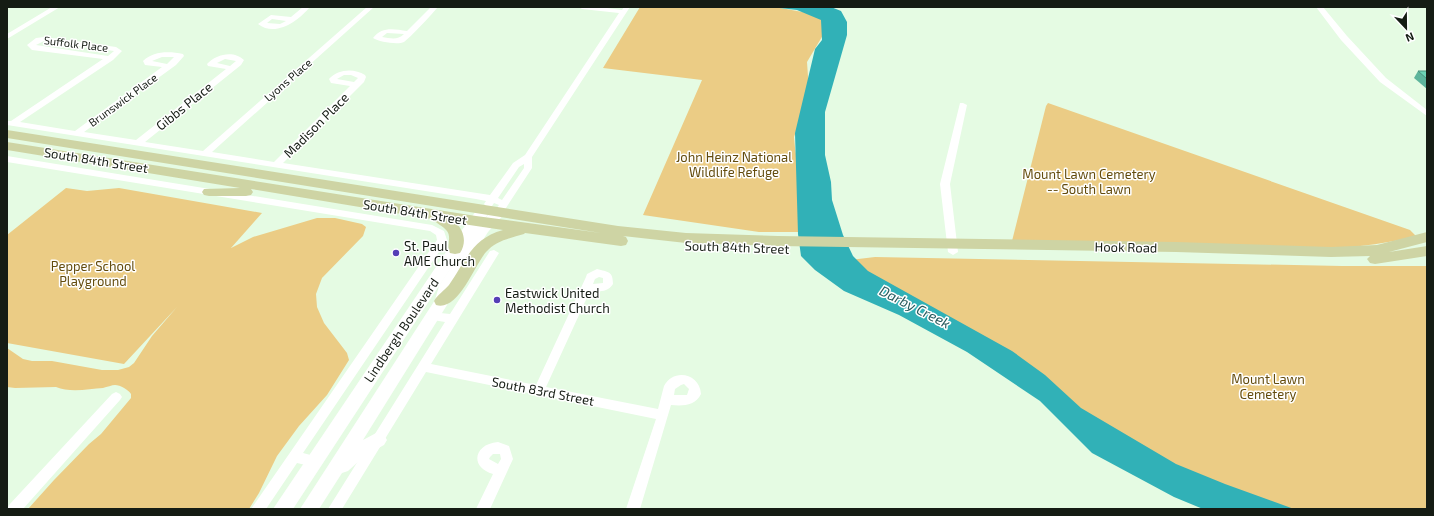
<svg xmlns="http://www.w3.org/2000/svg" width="1434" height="516" viewBox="0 0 1434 516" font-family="'Exo 2',sans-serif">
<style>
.green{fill:#ebcc85}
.water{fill:#31b1b7}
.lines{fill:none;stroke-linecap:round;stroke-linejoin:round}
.street{fill:#fff;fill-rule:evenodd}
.secondary{fill:#fff;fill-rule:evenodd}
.primary{fill:#ced4a4;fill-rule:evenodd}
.wall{fill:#5eb59c}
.building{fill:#6dd3b5;stroke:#4c947f}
.poi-dot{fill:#553eb6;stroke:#fff;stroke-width:1.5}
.labels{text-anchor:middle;stroke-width:3;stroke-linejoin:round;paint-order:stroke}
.far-street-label{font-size:11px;fill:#151c14;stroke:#fff}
.street-label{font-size:13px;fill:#151c14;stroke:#fff}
.park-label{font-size:13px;fill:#634b0c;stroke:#fff}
.poi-label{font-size:13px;fill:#151c14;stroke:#fff;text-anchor:start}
.water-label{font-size:14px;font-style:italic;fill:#275b5d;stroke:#fff}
</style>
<rect width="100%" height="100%" fill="#e5fbe3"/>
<path class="green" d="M 640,7 L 775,7 L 808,13 L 822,18 L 823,35 L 807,62 L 809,91 L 807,100 L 794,137 L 795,148 L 800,177 L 802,232 L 759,232 L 643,215 L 702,80 L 603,68 Z
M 1048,103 L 1410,230 L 1416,236 C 1389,243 1361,247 1333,248 L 1012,241 L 1046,106 Z
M 66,188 L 87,191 L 119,188 L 262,213 L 231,248 L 253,237 L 317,218 L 335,218 L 362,224 L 366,227 L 363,236 L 322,278 L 316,294 L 317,307 L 324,323 L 347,353 L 349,360 L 327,395 L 299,426 L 277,456 L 259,493 L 249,509 L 28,509 L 54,480 L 89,444 L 101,434 L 131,398 L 131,394 C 129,390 120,385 115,385 C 112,385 107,387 103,388 C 89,389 70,393 56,387 L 15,388 L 7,387 L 7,348 L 23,359 L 32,361 L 52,361 L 102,370 L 118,370 L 129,367 L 134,363 L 152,336 L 177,307 L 124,364 L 7,343 L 7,235 Z
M 875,257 L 1342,266 L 1427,266 L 1427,509 L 1245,509 L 833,262 Z"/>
<path class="water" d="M 771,7 L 831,7 L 841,11 L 847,22 L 847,35 L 825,112 L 825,155 L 831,182 L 832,200 L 843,235 L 853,256 L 868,271 L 1012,351 L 1045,375 L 1081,408 L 1176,464 L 1225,484 L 1294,509 L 1203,509 L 1174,497 L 1092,453 L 1040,401 L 967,352 L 899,315 L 844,291 L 815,270 L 801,256 L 798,234 L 795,133 L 815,49 L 822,40 L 821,20 L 797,10 Z"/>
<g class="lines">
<path class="street" d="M 52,7 L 60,7 L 7,39 L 7,34 Z
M 303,7 L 310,7 C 299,20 276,38 258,24 L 271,15 L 291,17 ZM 272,19 L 286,21 L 280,24 L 267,23 Z
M 367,7 L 374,7 L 212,152 L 274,162 L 350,86 L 331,83 L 329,79 C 338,69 354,68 365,75 L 366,77 L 364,82 L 283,163 L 490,195 L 513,163 L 525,155 L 619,13 L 582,9 L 579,7 L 599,7 L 622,10 L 624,7 L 630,7 L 532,157 L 532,168 L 504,211 L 501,212 L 496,209 L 499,205 L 494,203 L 492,206 L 486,206 L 484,204 L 486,201 L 476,199 L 7,125 L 7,121 L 11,121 L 103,59 L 32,50 L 27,45 L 36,38 L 44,37 L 116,47 L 122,51 L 113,60 L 20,122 L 75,131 L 162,67 L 145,65 L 143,61 C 153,51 169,51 183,54 L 184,56 L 176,65 L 84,132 L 136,140 L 226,69 L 208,66 L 207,64 C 216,54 234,50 244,60 L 241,65 L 145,142 L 203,151 ZM 44,41 L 114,51 L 108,56 L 36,45 ZM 162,57 L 174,57 L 167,64 L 152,61 ZM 225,59 L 236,61 L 230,66 L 217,63 ZM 344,75 L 351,75 L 358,78 L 354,82 L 337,79 ZM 524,164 L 524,168 L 502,200 L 498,198 L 519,167 Z
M 431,7 L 438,7 C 433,13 410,38 404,42 C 398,45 379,42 373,38 C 382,26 394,29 407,31 ZM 387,33 L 404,34 C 397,41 390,38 382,37 Z
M 1316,7 L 1323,7 L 1347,36 L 1386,78 L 1427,110 L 1427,116 L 1380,82 L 1341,40 Z
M 960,103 L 963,103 L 967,105 L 950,184 L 958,252 L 953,255 L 948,252 L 940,184 Z
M 7,156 L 432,225 L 444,231 L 447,240 L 303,453 L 318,457 L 320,461 L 318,465 L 314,467 L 297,463 L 266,509 L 251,509 L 437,240 L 436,235 L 430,231 L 7,162 Z
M 494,250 L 499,253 L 431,364 L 536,385 L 586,277 L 587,274 L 597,269 C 608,272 613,271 613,284 C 608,292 599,292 590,291 L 546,387 L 658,409 L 664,386 C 673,368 700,373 701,394 C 695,406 683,406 671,405 L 640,509 L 626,509 L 656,419 L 426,372 L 342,509 L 328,509 L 445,322 L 427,319 L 426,316 L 427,313 L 431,312 L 450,314 L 490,251 ZM 599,277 L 603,278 L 603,283 L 593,284 L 595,279 ZM 684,384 L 689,389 L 687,395 L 674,395 L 675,389 L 681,385 Z
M 116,392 L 120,394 L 122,397 L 120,400 L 23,509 L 7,509 L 9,505 L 112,394 Z
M 498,442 L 509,446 L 513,459 L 490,509 L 476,509 L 493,474 C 469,467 474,444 498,442 ZM 493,454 L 500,454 L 501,459 L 498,464 L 489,459 L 490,457 Z"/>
<path class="secondary" d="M 484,206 L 489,207 L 491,210 L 483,221 C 489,214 494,206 504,209 L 506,212 L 488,232 L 451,291 L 447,305 L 363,440 L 378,432 L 384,435 L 387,440 L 384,445 L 366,455 L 348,471 L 342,473 L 319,509 L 300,509 L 435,300 L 439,286 L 469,240 L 293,509 L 273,509 L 450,246 L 479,207 Z"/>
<path class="primary" d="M 7,130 L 618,226 L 686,233 L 778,236 L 1176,242 L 1331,247 L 1377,245 L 1427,232 L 1427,242 L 1389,252 L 1427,246 L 1427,256 L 1375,264 L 1370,263 L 1367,259 L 1370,256 L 1331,257 L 1176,252 L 778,246 L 686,243 L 623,236 L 626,237 L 628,241 L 626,245 L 621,246 L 525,233 L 524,234 C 510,238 496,241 486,252 C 474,266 458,312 436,305 L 434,301 C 438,294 444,291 449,285 C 466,261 471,239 503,230 L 456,223 C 464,231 467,242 460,253 L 455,254 L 450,253 C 446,246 452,238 447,231 C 443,226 436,223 432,219 L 251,189 L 253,192 L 251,195 L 246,196 L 209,196 L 204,195 L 202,192 L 204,189 L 240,188 L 7,150 L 7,142 L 476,216 L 601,233 L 7,138 Z"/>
</g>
<path class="wall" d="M 1418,71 L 1427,71 L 1427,89 L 1414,78 Z"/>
<path class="building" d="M 1418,71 L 1427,71 L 1427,79 Z"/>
<g class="poi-dot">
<circle cx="396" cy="253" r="4"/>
<circle cx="497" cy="300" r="4"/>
</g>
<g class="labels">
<g class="far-street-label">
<text transform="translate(76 44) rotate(7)" y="4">Suffolk Place</text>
<text transform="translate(288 80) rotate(-41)" y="4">Lyons Place</text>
<text transform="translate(123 100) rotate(-36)" y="4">Brunswick Place</text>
</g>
<g class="street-label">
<text transform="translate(184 106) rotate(-39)" y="5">Gibbs Place</text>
<text transform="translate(316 125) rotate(-45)" y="5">Madison Place</text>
<text transform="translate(96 160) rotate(9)" y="5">South 84th Street</text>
<text transform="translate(415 212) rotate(9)" y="5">South 84th Street</text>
<text transform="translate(737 247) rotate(2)" y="5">South 84th Street</text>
<text transform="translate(1126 247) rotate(1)" y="5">Hook Road</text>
<text transform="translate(401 330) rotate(-56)" y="5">Lindbergh Boulevard</text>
<text transform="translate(543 391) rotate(11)" y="5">South 83rd Street</text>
</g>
<g class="park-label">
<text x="734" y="162">John Heinz National<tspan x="734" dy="15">Wildlife Refuge</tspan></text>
<text x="1089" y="179">Mount Lawn Cemetery<tspan x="1089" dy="15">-- South Lawn</tspan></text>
<text x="93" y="271">Pepper School<tspan x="93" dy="15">Playground</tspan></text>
<text x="1268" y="384">Mount Lawn<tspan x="1268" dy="15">Cemetery</tspan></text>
</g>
<g class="poi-label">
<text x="404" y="251">St. Paul<tspan x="404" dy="15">AME Church</tspan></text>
<text x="505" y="298">Eastwick United<tspan x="505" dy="15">Methodist Church</tspan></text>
</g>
<g class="water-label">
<text transform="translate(915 307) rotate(27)" y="5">Darby Creek</text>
</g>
</g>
<rect width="1434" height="516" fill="none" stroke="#151c14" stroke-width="16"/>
<g transform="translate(1406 28) rotate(158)" stroke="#ffffff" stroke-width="3" paint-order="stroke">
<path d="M0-3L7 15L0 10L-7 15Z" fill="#151c14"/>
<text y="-6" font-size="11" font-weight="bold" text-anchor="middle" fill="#151c14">N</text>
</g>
</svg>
